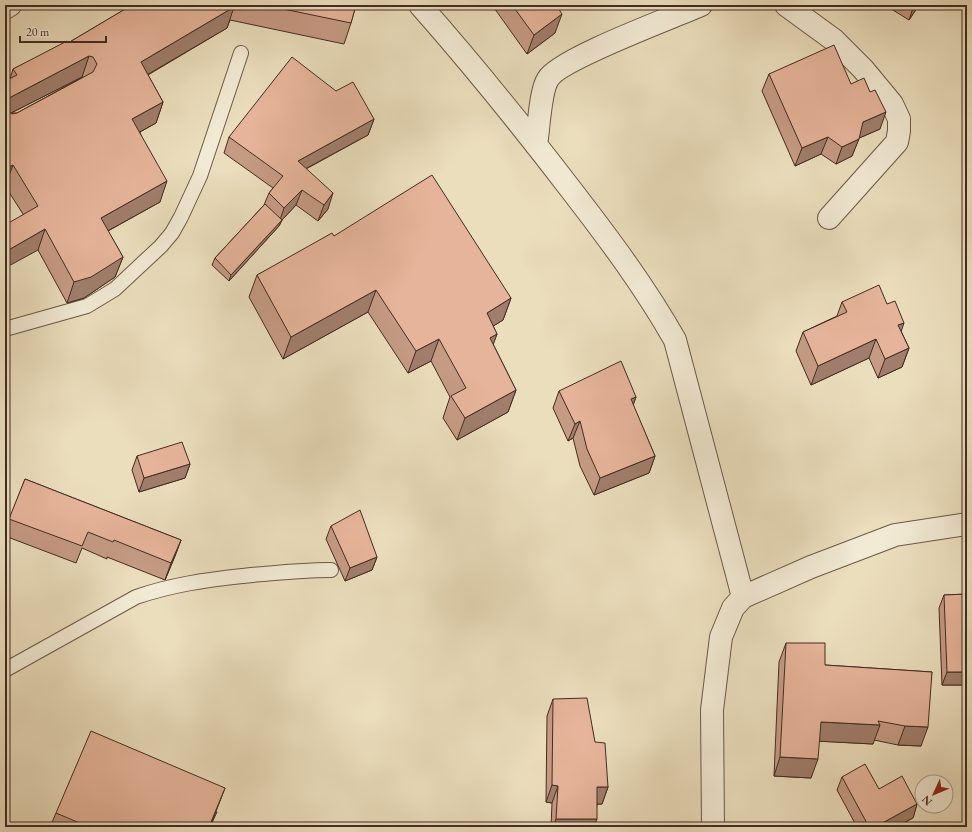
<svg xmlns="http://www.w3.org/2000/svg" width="972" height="832" viewBox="0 0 972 832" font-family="'EB Garamond',serif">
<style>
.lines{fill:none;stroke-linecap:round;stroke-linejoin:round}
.service-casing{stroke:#6c5849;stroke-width:16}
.minor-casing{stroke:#6c5849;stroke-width:24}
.service{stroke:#f2ead4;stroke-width:14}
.minor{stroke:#f2ead4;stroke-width:22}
.wall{fill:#c69b84;stroke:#422c22;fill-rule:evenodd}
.shaded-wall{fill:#a17e6c;stroke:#422c22}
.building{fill:#e6b49a;stroke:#422c22}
</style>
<rect width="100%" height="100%" fill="#ebdebd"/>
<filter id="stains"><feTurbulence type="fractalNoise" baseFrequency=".005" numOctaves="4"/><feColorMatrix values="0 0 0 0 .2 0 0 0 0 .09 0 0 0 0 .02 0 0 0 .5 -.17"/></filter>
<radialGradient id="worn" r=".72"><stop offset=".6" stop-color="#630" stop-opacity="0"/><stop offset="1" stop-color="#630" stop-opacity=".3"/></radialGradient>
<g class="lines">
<g class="service-casing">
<path id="service" d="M 5,329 L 87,306 L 115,289 L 161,246 L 172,233 L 181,217 L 200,176 L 241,53
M 5,670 L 136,597 C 171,585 205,580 242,576 C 272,573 301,570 331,570"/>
</g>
<g class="minor-casing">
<path id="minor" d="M 420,5 C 473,65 523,127 572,191 C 609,239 645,287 675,340 L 743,597
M 786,5 L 834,40 L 863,69 L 892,104 L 899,119 L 899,131 L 897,142 L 829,218
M 5,8 L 10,5
M 536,145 C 539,128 540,91 548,79 C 559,59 674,17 701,5
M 713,827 L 712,710 L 721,637 L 733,608 L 743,597 L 811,567 L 895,535 L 967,524"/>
</g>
<use href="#service" class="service"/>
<use href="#minor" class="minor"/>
</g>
<path class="wall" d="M 132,5 L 356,5 L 351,23 L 344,44 L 230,20 L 227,28 L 148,75 L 163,102 L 156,123 L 140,132 L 160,202 L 108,231 L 123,257 L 115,277 L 84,298 L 67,303 L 38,250 L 23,214 L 5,186 L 10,79 L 13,69 L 68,43 ZM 82,77 L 83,77 L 17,113 L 11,113 Z
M 492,5 L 556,5 L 555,33 L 527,54 Z
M 885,5 L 919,5 L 909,20 Z
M 769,74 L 851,84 L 880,129 L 859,138 L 852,156 L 836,164 L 821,154 L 795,166 L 762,91 Z
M 374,119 L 368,135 L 306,169 L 328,209 L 318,221 L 296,205 L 282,220 L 279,226 L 229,281 L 212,265 L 215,258 L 264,205 L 269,193 L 273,188 L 224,153 L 229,137 Z
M 334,236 L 511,298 L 503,320 L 493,326 L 497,334 L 493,344 L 516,390 L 508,412 L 457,440 L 443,418 L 450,397 L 431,361 L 408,373 L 368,312 L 283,359 L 249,297 L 257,275 Z
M 842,302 L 887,304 L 901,331 L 909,348 L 902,367 L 878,378 L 869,358 L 811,385 L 796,351 L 803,332 L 837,316 Z
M 559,391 L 636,397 L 633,405 L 655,456 L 649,473 L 594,495 L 580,466 L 573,438 L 568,441 L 553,408 Z
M 137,456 L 190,464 L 185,478 L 139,492 L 132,470 Z
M 25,479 L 181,540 L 175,556 L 165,580 L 107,557 L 107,559 L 82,548 L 76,563 L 5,536 L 5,531 Z
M 331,526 L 377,557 L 372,570 L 345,581 L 326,539 Z
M 967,594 L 967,685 L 942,685 L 939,608 L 944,595 Z
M 786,643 L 825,665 L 932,672 L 921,746 L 898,745 L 874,740 L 873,744 L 819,741 L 811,778 L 774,776 L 779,662 Z
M 553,699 L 595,742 L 608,787 L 602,804 L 597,804 L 594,827 L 551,827 L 552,803 L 546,802 L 547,716 Z
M 842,777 L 879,789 L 917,804 L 913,818 L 895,827 L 857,827 L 837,790 Z
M 217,812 L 210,827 L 50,827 L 56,813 Z"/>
<path class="shaded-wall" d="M 914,5 L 919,5 L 909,20 Z
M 234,7 L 227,28 L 133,83 L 141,62 Z
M 562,14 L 555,33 L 527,54 L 534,35 Z
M 89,56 L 82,77 L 5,116 L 5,103 L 9,98 Z
M 163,102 L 156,123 L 125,140 L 132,119 Z
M 886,112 L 880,129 L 857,139 L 863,122 Z
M 374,119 L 368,135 L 292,176 L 298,161 Z
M 828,137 L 821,154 L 795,166 L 802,148 Z
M 859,139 L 852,156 L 836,164 L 842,147 Z
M 13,165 L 5,186 L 5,169 Z
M 167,181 L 160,202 L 93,239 L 101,218 Z
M 302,190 L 296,205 L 282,220 L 279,226 L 229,281 L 231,275 L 279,223 L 284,208 Z
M 333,193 L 328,209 L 318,221 L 324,205 Z
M 45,229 L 38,250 L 5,268 L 5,252 Z
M 123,257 L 115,277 L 84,298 L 67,303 L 74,282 Z
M 376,290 L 368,312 L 283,359 L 291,337 Z
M 511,298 L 503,320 L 479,335 L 487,313 Z
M 904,323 L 898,341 L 898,325 Z
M 497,334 L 489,356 L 490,338 Z
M 439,339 L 431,361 L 408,373 L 416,351 Z
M 876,339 L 869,358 L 811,385 L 818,366 Z
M 909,348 L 902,367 L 878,378 L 885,359 Z
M 516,390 L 508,412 L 457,440 L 465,418 Z
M 636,397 L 630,413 L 631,399 Z
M 580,421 L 573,438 L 568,441 L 575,424 Z
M 655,456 L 649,473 L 594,495 L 600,478 Z
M 190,464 L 185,478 L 139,492 L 144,478 Z
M 181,540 L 175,556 L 165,580 L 171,563 Z
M 377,557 L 372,570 L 345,581 L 350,568 Z
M 947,672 L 967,672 L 967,685 L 942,685 Z
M 821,722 L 880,725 L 873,744 L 814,741 Z
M 905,726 L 928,727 L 921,746 L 898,745 Z
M 780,757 L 818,759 L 811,778 L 774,776 Z
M 552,785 L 558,786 L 552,803 L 546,802 Z
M 597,787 L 608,787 L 602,804 L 590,804 Z
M 225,788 L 210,827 L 209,827 Z
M 917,804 L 913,818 L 895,827 L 875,827 Z
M 556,819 L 597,819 L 594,827 L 553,827 Z"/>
<path class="building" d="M 132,5 L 231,5 L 234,7 L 141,62 L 163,102 L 132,119 L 167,181 L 101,218 L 123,257 L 91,277 L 74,282 L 45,229 L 5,252 L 5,225 L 38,206 L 13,165 L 5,169 L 5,108 L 5,109 L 12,114 L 17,113 L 93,72 L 97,64 L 93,57 L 89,56 L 9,98 L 5,103 L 5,81 L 17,75 L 13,69 L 67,41 L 68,43 Z
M 264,5 L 356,5 L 351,23 Z
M 512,5 L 556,5 L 562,14 L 534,35 Z
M 834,45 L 851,84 L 864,78 L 870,92 L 875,90 L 886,112 L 863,122 L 859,139 L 842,147 L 828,137 L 802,148 L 769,74 Z
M 292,57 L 336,91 L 353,82 L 374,119 L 298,161 L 333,193 L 324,205 L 302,190 L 284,208 L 269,193 L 283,176 L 229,137 Z
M 432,175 L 511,298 L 487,313 L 497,334 L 490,338 L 516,390 L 465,418 L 451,396 L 466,388 L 439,339 L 416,351 L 376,290 L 291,337 L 257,275 L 332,233 L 334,236 Z
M 265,204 L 282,220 L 231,275 L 215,258 Z
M 879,285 L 887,304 L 895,301 L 904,323 L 898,325 L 909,348 L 885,359 L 876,339 L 818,366 L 803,332 L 847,312 L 842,302 Z
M 621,361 L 636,397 L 631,399 L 655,456 L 600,478 L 587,449 L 580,421 L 575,424 L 559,391 Z
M 182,442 L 190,464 L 144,478 L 137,456 Z
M 25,479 L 181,540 L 171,563 L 114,540 L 113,542 L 88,532 L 82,546 L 9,519 Z
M 360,510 L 377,557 L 350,568 L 331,526 Z
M 967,594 L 967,672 L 947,672 L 944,595 Z
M 786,643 L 825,643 L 825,665 L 932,672 L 928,727 L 905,726 L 878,721 L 880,725 L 821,722 L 818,759 L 780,757 Z
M 587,698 L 595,742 L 605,743 L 608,787 L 597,787 L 597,819 L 556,819 L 558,786 L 552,785 L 553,699 Z
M 91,731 L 225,788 L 209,827 L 89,827 L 56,813 Z
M 865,764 L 879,789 L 902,776 L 917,804 L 875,827 L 869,827 L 842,777 Z
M 782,823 L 819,823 L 819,827 L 782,827 Z"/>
<rect width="972" height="832" fill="none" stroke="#ebdebd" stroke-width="20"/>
<rect x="6" y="6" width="960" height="820" fill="none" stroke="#422c22" stroke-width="2"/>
<rect x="10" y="10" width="952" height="812" fill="none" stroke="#422c22"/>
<g transform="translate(934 794) rotate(226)"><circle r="19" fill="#f2ead4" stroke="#ac9e8d"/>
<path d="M0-3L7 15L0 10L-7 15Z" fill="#8f2418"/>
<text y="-6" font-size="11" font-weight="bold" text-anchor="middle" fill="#422c22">N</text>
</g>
<path d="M20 36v6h86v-6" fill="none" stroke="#422c22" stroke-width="2"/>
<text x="26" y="36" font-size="12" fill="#422c22" stroke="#f2ead4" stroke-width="3" paint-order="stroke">20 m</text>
<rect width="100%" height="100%" filter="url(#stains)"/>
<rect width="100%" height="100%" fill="url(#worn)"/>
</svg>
